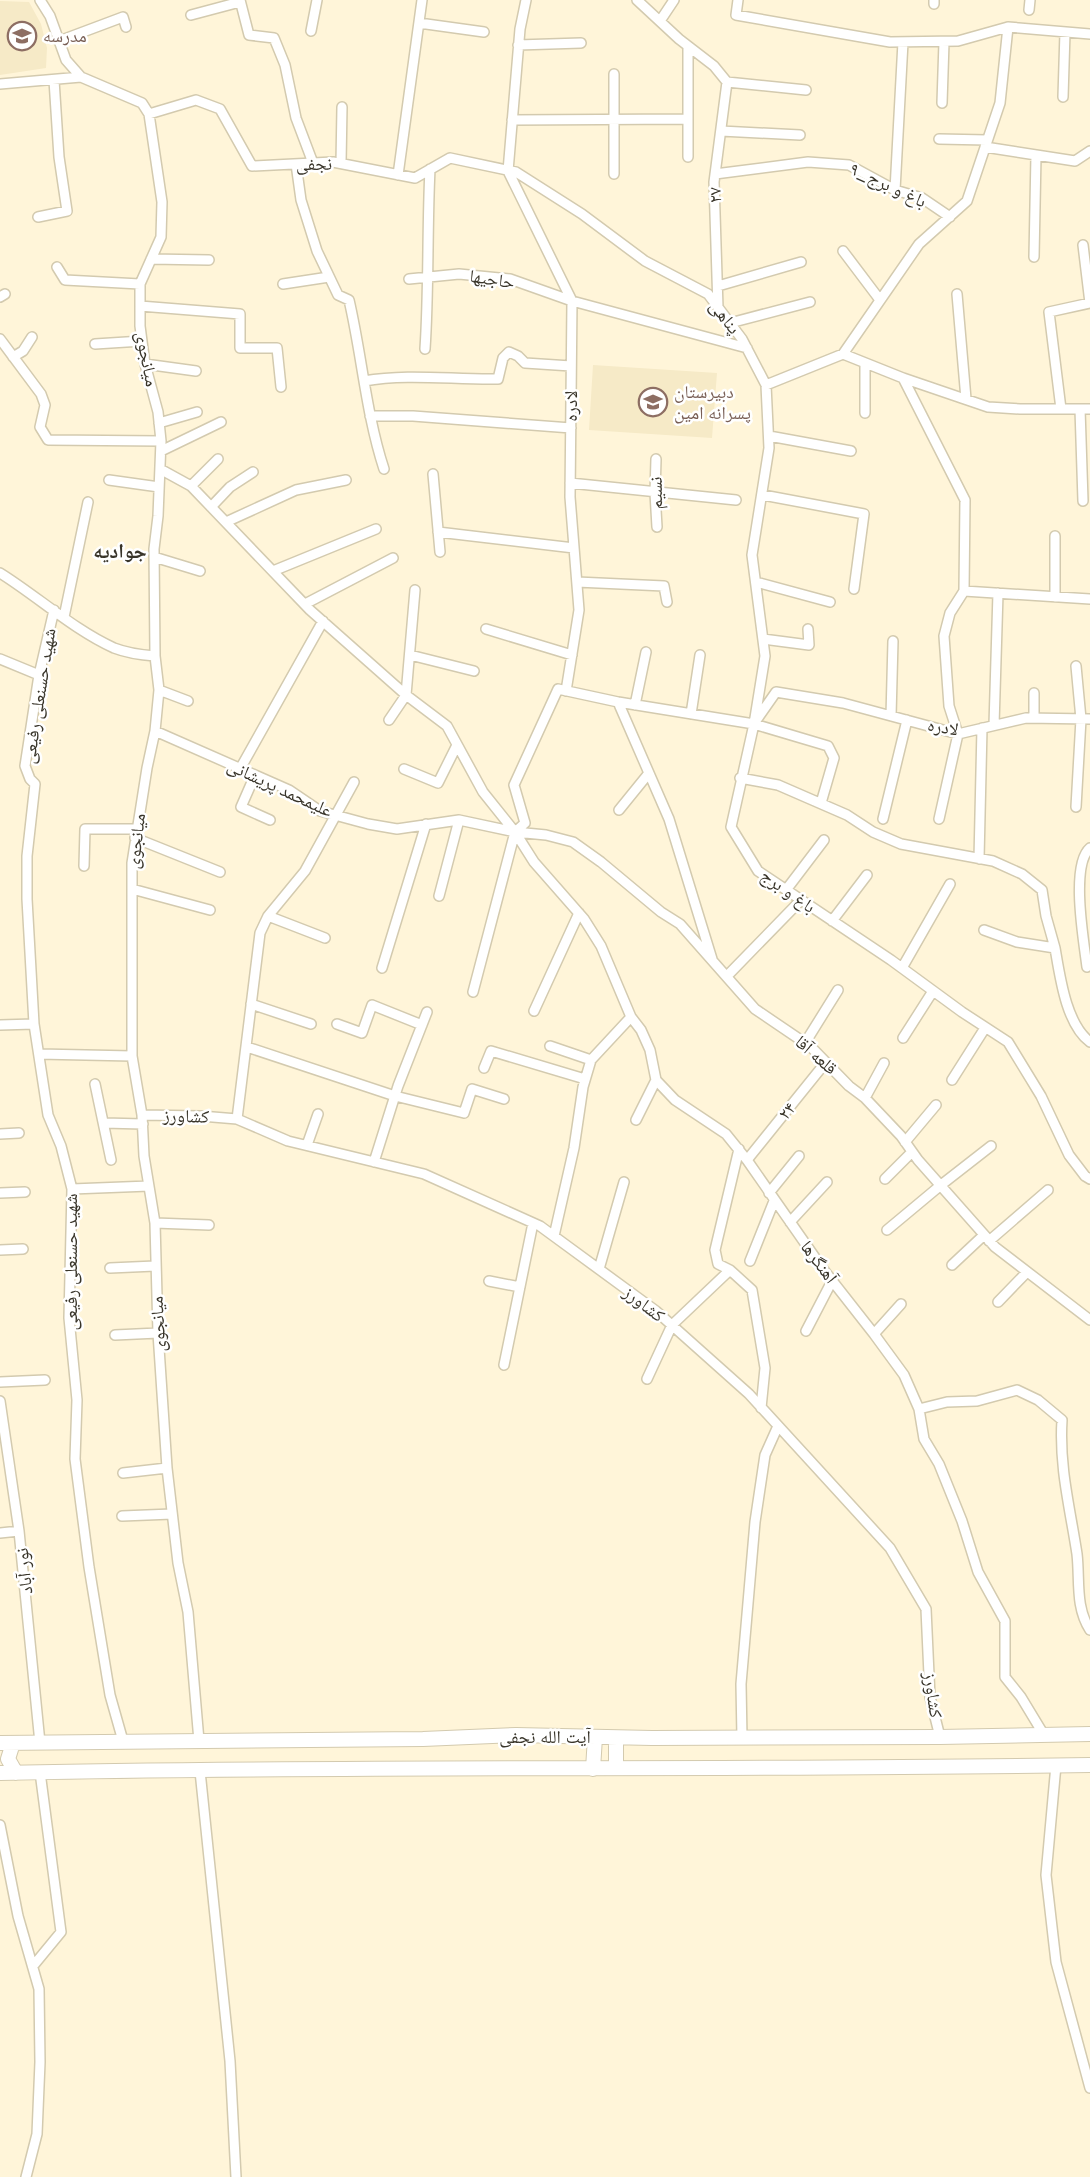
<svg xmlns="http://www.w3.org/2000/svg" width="1090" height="2177" viewBox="0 0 1090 2177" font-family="'DM Sans','Noto Naskh Arabic',sans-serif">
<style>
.built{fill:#f6eac7}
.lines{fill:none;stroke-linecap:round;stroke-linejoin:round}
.street-casing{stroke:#d3caaf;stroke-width:12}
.secondary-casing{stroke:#d3caaf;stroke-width:16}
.street{stroke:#fff;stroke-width:9}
.secondary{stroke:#fff;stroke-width:14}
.labels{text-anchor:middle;stroke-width:5;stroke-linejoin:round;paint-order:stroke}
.education-label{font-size:18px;fill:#785e54;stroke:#fff;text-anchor:start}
.street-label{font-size:18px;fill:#39352a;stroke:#fff}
.neighbourhood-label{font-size:20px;font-weight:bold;fill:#39352a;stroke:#fff}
</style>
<rect width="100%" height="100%" fill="#fff5d9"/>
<path class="built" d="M 0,1 L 29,2 L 41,24 L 47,48 L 46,68 L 0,75 Z
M 593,365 L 717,373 L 712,438 L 589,430 Z"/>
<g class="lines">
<g class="street-casing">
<path id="street" d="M 40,0 L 50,16 L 66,60 L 81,77 L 142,103 L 149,114 L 162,202 L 161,237 L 140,284 L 140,326 L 145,364 L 158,412 L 161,441 L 158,516 L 154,549 L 155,656 L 159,690 L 155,731 L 147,768 L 132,863 L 132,1056 L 142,1115 L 144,1156 L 155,1223 L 158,1333 L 167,1468 L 178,1563 L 188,1612 L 199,1741
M 240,0 L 249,35 L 274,38 L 285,65 L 296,118 L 313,163
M 637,0 L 679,39 L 714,66 L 727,82 L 806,90
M 738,0 L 736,15 L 890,42 L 958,41 L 1008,27 L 1000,103 L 967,201 L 919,244 L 843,354
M 934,4 L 934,0
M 1029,10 L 1030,0
M 191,15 L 240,2
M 660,21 L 674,0
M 419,23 L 484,32
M 1008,27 L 1090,34
M 311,31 L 317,0
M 59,41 L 123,17 L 126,27
M 518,45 L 581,43
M 688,46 L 688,157
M 0,84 L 81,77
M 1063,97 L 1065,32
M 942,103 L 944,42
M 149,114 L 196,100 L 220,109 L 252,166 L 333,162 L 415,178 L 450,158 L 516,172 L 582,214 L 645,261 L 708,294 L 742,339 L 766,385 L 843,354 L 903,378 L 965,500 L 964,591 L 1090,599
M 512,120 L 688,119
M 721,131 L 800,135
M 939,139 L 987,140
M 985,147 L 1075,161 L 1090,151
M 341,163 L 342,107
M 296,164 L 301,200 L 317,251 L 338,295 L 349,300 C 362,356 366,414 384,469
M 508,171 L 520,29 L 526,0
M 508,171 L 572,301
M 614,174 L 614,74
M 715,174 L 808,162 L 849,165 L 895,190 L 922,198 L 950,217
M 398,175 L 422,0
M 895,190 L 903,42
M 38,217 L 67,211 L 59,157 L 54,80
M 843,251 L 880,300
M 1034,257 L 1036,155
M 151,259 L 209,260
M 57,267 L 65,280 L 140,284
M 409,279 L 459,274 L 510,279 L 572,301
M 283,284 L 329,277
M 718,286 L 801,262
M 957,294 L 966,399
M 0,297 L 5,294
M 140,306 L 240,314 L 240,348 L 277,348 L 281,387
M 718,308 L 714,182 L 727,82
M 730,323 L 810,302
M 0,339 L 41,394 L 45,405 L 40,427 L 48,440 L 161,441
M 95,344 L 142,341
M 425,349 C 429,289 427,229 430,169
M 13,357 L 23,351 L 32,337
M 145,364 L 196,371
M 903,378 L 988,407 L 1020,409 L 1090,409
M 364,381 C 409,373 453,380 498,379 L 503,358 L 509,352 L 518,356 L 525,363 L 571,366
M 766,385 L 769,448 L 752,555 L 765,656 L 754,724 L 731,827 L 758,871 L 891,960 L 962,1012 L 1008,1042 L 1041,1096 L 1069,1155 L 1085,1176 L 1090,1179
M 1061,409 L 1049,312 L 1090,303 L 1083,245
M 1080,409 L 1083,501
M 865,413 L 865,363
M 370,416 L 413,416 L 571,428
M 159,423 L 197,412
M 769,436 L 851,451
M 161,451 L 221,422
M 656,459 L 655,493 L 657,527
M 160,469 L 191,486 L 310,610 L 406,695 L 447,726 L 483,792 L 515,832 L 534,862 L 584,919 L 601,946 L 631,1017 L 641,1030 L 650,1050 L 656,1080 L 675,1100 L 726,1134 L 747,1160 L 823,1269 L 874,1334 L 904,1375 L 919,1409 L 924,1439 L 939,1464 L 962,1521 L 978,1572 L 1005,1621 L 1005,1677 L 1021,1697 L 1044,1735
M 433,474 L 440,552
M 109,480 L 159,487
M 570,483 L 736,500
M 191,486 L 218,459
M 763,495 L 864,514 L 854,589
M 211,507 L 230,487 L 253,472
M 226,522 L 296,490 L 346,480
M 438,532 L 574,548
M 1055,536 L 1055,597
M 154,557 L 200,571
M 273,571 L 376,529
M 0,573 C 37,596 74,630 114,648 C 127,653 141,655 155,656
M 577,582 L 664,586 L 667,602
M 756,582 L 830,602
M 305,604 L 393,558
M 54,610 L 39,675 L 25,766 L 30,779 L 35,784 L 27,856 L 27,899 L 34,1024 L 48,1115 L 61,1146 L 72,1189 L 69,1318 L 77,1400 L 75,1459 L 89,1567 L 110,1695 L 123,1741
M 64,617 L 88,502
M 486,629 L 572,655
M 763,639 L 809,645 L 808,629
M 410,655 L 474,671
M 0,659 L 39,675
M 1076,666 L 1081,719 L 1076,807
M 159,690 L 188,701
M 566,691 L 579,610 L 570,497 L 572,301 L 747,348
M 618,702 L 669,819 L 712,959
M 635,705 L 646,652
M 691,714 L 700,655
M 891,716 L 893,641
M 1034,718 L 1034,693
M 389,720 L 406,695 L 415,590
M 755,722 L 776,692 L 843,703 L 958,734 L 1026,718 L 1090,719
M 994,725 L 998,593
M 155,731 L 289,790 L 320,811 L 368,824 L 397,829 L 459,820 L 515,832 L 546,835 L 573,842 L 601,862 L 661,912 L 680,924 L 755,1009 L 811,1047 L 849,1086 L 865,1098 L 901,1136 L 918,1160 L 995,1247 L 1090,1320
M 240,769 L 323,621
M 404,769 L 438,783 L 457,745
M 255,775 L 241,807 L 270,820
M 740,778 L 778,785 L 847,815 L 873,832 L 901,844 L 993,861 L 1022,874 L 1042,890 L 1046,916 L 1055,948 L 1017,942 L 984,930
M 619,810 L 649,773
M 883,819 L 907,720
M 939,819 L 958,734 L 949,706 L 944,636 L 950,613 L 964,591
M 515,832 L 525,823 L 514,785 L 558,689 L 618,702 L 754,724 L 828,746 L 834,758 L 821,803
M 135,838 L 220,872
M 979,859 L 982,728
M 84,866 L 85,829 L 137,829
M 132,889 L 210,910
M 786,890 L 824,840
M 439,896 L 459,820
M 268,916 L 325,938
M 832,921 L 867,875
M 1055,948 C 1060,977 1066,1024 1090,1042
M 1087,967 C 1084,942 1070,865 1090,848
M 382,968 L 426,824
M 902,968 L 950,884
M 727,976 L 801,900
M 473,992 L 515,832
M 251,1004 L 311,1024
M 534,1011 L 579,913
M 337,1024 L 362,1033 L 372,1005 L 422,1025
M 0,1025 L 34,1024
M 903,1038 L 933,991
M 805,1043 L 838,990
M 550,1046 L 591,1060
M 247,1047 L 395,1096 L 464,1113 L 472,1089 L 504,1099
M 39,1054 L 132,1056
M 484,1068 L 491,1051 L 585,1079
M 952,1080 L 985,1028
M 95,1084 L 111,1160
M 865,1098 L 884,1063
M 142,1115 L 201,1116 L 237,1119 L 288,1141 L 424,1174 L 540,1226 L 656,1311 L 749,1394 L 890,1548 L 926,1609 L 930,1697 L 940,1737
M 237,1119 L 260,933 L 268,916 L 305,871 L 354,782
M 636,1120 L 656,1080
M 104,1123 L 143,1124
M 0,1134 L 19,1133
M 905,1142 L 936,1105
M 307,1145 L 318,1114
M 739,1149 L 715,1250 L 718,1264 L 730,1270 L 752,1290 L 765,1368 L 761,1408
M 747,1160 L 826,1062
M 374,1162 L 398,1086 L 427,1012
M 885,1179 L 912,1152
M 72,1189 L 149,1186
M 0,1193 L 25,1192
M 769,1193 L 799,1156
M 790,1222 L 827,1182
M 155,1223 L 209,1225
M 887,1230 L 941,1185 L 991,1146
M 554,1236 L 574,1148 L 583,1087 L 591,1060 L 631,1017
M 989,1241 L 1048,1190
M 0,1250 L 23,1249
M 750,1261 L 774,1201
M 952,1265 L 984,1235
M 110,1268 L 155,1266
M 599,1269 L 624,1182
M 489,1281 L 520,1287
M 998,1302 L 1026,1273
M 806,1331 L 832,1281
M 874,1334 L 901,1304
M 115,1335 L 158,1333
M 504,1365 L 533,1223
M 647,1379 L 672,1325 L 730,1270
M 0,1382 L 45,1380
M 0,1401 L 19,1531 L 40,1743
M 919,1409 L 947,1402 L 977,1401 L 1017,1390 L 1038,1400 L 1062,1420 C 1059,1467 1070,1508 1077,1554 C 1080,1580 1075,1607 1090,1630
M 123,1473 L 167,1468
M 122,1516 L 172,1514
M 0,1533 L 19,1531
M 742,1738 L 741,1684 L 755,1522 L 765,1455 L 778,1426
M 1056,1765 L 1046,1875 L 1056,1962 L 1090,2088
M 200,1771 L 230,2061 L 236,2177
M 0,1825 L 18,1916 L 39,1989 L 40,2062 L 37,2134 L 26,2177
M 33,1966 L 61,1932 L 40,1772"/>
</g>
<g class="secondary-casing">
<path id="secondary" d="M 616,1738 L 616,1768
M 0,1743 L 423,1739 L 516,1735 L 652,1738 L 940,1737 L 1090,1734
M 13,1743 L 8,1759 L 16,1773
M 593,1769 L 595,1737
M 0,1773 C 363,1765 727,1771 1090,1765"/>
</g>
<use href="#street" class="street"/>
<use href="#secondary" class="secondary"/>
</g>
<defs>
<g id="school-ring" transform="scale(1.5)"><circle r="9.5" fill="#fff" stroke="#8d6e63" stroke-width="1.5"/><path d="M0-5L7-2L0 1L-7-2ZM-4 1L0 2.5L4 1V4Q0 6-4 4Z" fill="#8d6e63"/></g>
</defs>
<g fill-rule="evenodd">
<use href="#school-ring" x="22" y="36"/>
<use href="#school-ring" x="653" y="402"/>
</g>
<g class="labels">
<g class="education-label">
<text x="43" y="42">مدرسه</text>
<text x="674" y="398">دبیرستان<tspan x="674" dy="21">پسرانه امین</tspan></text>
</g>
<g class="street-label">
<text transform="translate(314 164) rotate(-1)" y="6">نجفی</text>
<text transform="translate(888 185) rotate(25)" y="6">۹_باغ و برج</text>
<text transform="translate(715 195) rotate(-91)" y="6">۲۷</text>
<text transform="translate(492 279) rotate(9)" y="6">حاجیها</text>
<text transform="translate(725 317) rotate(52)" y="6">پناهی</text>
<text transform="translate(147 359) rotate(79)" y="6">میانجوی</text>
<text transform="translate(571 406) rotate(-89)" y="6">لادره</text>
<text transform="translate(656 493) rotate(-91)" y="6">نسیم</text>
<text transform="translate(39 696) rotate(-81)" y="6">شهید حسنعلی رفیعی</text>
<text transform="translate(943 727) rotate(10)" y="6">لادره</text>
<text transform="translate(280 788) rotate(25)" y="6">علیمحمد پریشانی</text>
<text transform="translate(136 841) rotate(-83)" y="6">میانجوی</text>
<text transform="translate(788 891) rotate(35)" y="6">باغ و برج</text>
<text transform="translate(816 1055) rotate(41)" y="6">قلعه آقا</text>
<text transform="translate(787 1111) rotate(-51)" y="6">۲۴</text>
<text transform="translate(186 1116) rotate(2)" y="6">کشاورز</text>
<text transform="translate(71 1262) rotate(-90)" y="6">شهید حسنعلی رفیعی</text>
<text transform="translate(819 1262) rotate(53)" y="6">آهنگرها</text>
<text transform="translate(644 1304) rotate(38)" y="6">کشاورز</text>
<text transform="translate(158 1324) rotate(-93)" y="6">میانجوی</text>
<text transform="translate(24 1571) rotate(-96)" y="6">نور آباد</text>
<text transform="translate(933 1695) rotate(82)" y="6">کشاورز</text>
<text x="545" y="1743">آیت الله نجفی</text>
</g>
<g class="neighbourhood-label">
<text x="120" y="558">جوادیه</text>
</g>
</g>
</svg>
